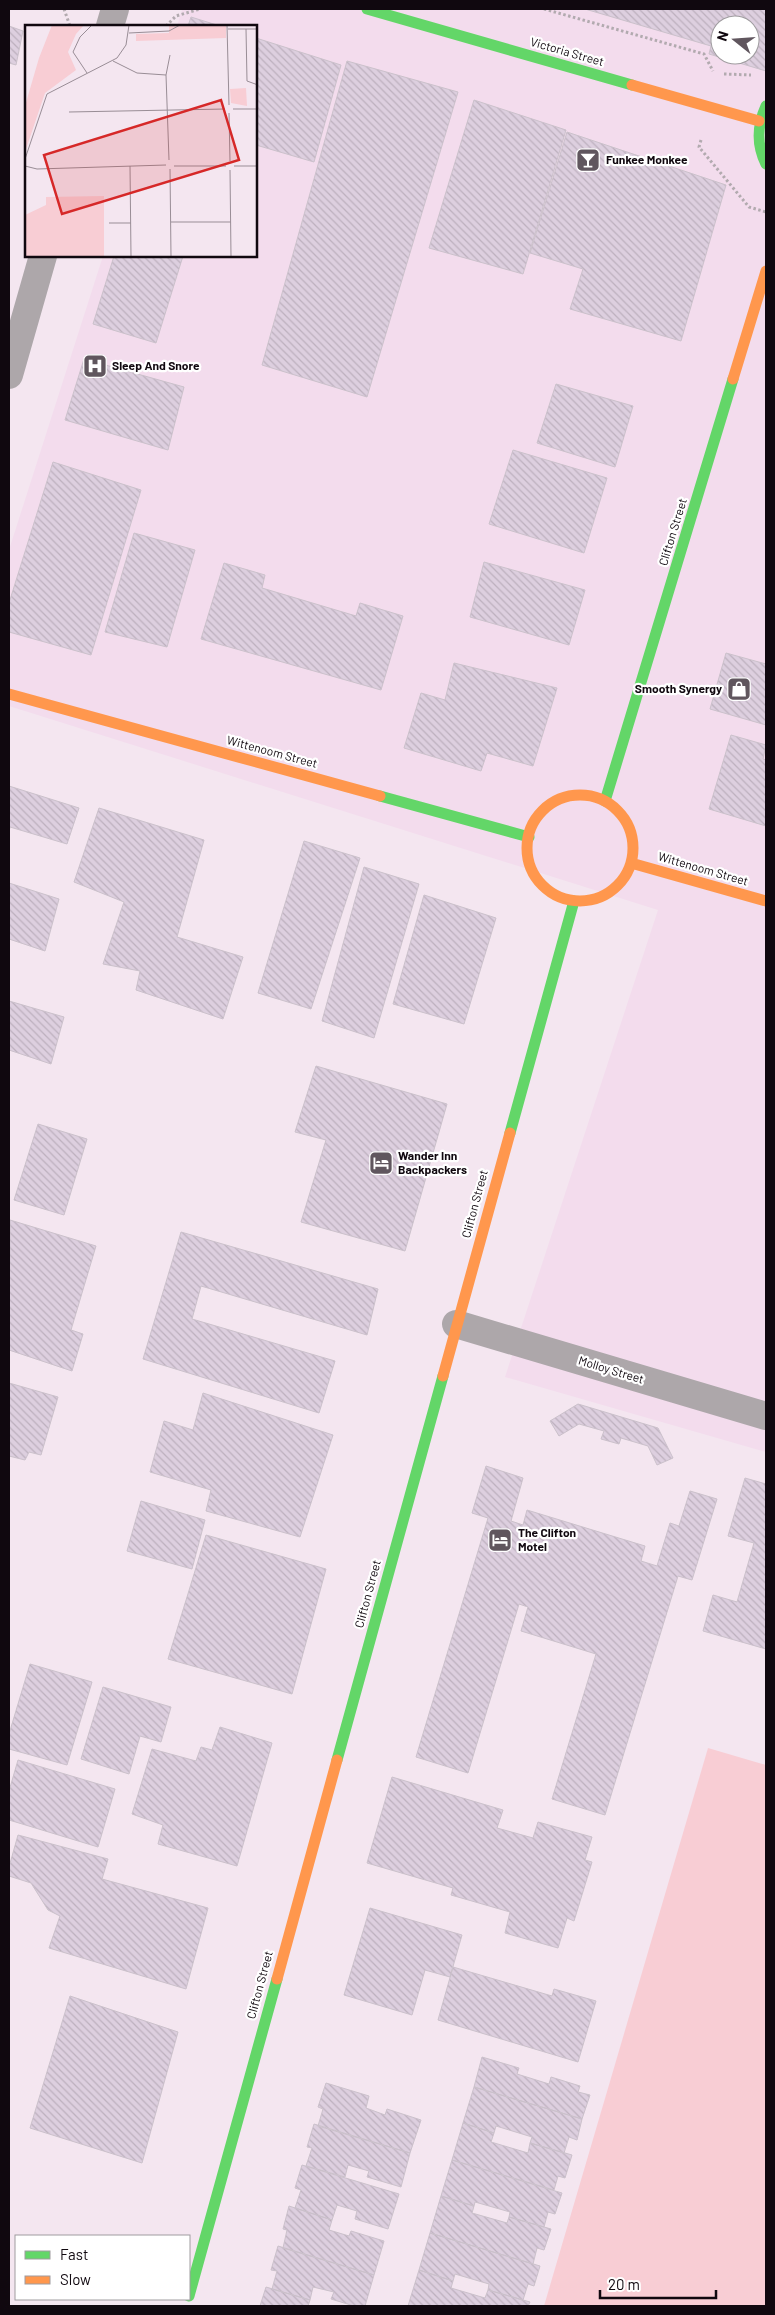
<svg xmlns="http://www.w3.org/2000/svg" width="775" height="2315" viewBox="0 0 775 2315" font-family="Barlow,sans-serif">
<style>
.built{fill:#f3dced;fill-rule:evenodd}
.pitch{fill:#f8cdd4}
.building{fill:url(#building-back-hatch);stroke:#cbc1cb;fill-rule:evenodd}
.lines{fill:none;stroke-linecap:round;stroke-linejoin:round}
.path{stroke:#b2aaaf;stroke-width:3;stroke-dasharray:2.5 2.5;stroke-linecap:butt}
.street{stroke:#ada7aa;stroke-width:28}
.fast{stroke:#63d668;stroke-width:11}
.slow{stroke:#ff974d;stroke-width:11}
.labels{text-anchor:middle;stroke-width:4.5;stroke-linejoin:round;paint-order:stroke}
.street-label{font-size:12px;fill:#10080f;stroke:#fff}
.poi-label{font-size:12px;font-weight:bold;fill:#10080f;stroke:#fff;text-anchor:start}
.inset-road{fill:none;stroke:#998d96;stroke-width:1}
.view{fill:#d62828;fill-opacity:0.15;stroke:#d62828;stroke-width:2.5}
.inset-edge{fill:none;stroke:#10080f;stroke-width:2.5}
</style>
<defs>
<pattern id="building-back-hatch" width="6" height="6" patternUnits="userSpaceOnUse" patternTransform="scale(1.25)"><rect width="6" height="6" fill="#ddcfdf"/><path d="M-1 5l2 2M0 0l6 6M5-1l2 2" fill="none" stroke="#bdb0be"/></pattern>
</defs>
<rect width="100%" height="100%" fill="#f4e6f0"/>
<path class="built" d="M 179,9 L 766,9 L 766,1452 L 505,1377 L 658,910 L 9,706 L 9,550 L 103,256 L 256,256 L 256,26 L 177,26 L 182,10 ZM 720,25 L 750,25 L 750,55 L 720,55 Z"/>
<path class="pitch" d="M 708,1748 L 766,1765 L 766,2306 L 544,2306 Z"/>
<path class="building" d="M 585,9 L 766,9 L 766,71 L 709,54 L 711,46 ZM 720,25 L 750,25 L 750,55 L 720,55 Z
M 191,17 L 220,26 L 188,26 Z
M 9,26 L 23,31 L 16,65 L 9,63 Z
M 256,38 L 341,65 L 314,162 L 256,145 Z
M 347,61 L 458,92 L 367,397 L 262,365 Z
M 474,100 L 566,130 L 523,274 L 429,248 Z
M 567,132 L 726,185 L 681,341 L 570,309 L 583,269 L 530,253 Z
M 114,256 L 183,256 L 156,343 L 93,324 Z
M 84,359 L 184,387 L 168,450 L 65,420 Z
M 556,384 L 633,406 L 615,467 L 537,443 Z
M 513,450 L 607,478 L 584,553 L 489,524 Z
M 53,462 L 141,490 L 91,655 L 9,632 L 9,603 Z
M 134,533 L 195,550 L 167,647 L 105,632 Z
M 484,562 L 585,590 L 569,645 L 470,617 Z
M 224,563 L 265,575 L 262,588 L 356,616 L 360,603 L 403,616 L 381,690 L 201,639 Z
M 726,653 L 766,664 L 766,725 L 710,709 Z
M 454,663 L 557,688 L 533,766 L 487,753 L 481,771 L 404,748 L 421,693 L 445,700 Z
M 731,735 L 766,745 L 763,759 L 766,760 L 766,826 L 709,809 Z
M 9,786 L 79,808 L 67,844 L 10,827 L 9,832 Z
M 99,808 L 204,840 L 177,937 L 243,957 L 223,1019 L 136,990 L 140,971 L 103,964 L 124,902 L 74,882 Z
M 304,841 L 360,858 L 311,1009 L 258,993 Z
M 364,867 L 419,884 L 374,1038 L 322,1021 Z
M 9,883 L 59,899 L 45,951 L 9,939 Z
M 424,895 L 496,918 L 464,1024 L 393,1004 Z
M 9,1001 L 64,1017 L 51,1064 L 9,1050 Z
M 316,1066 L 447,1104 L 405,1251 L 301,1222 L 326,1140 L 295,1132 Z
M 38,1124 L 87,1139 L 64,1215 L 14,1200 Z
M 10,1220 L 96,1246 L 71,1330 L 83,1334 L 72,1371 L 9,1350 Z
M 181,1232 L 378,1289 L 367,1335 L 201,1286 L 192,1319 L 335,1361 L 319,1413 L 143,1359 Z
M 9,1383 L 58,1397 L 41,1455 L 29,1452 L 25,1460 L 9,1456 Z
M 203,1393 L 333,1435 L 300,1537 L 206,1511 L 211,1490 L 150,1472 L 164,1421 L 193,1430 Z
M 578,1404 L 658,1428 L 673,1458 L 657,1465 L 648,1446 L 621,1438 L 619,1444 L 601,1439 L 604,1431 L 579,1424 L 559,1436 L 550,1421 Z
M 486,1466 L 523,1478 L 511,1521 L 523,1525 L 527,1510 L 645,1546 L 641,1561 L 657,1566 L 670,1523 L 679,1526 L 690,1491 L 717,1499 L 692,1580 L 678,1576 L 605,1815 L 552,1799 L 596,1654 L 521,1631 L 528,1607 L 519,1604 L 468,1773 L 416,1757 L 488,1518 L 472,1513 Z
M 745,1478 L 766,1484 L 766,1649 L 703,1631 L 713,1595 L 737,1602 L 754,1543 L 728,1536 Z
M 141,1501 L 205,1520 L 192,1569 L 127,1551 Z
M 206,1535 L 326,1569 L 292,1694 L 168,1659 Z
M 30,1664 L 92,1682 L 67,1765 L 9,1749 L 9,1734 Z
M 103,1687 L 171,1707 L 161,1742 L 140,1736 L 129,1774 L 81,1759 Z
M 220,1727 L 272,1743 L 237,1866 L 158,1844 L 163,1825 L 132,1814 L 152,1749 L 196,1761 L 201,1747 L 212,1750 Z
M 18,1760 L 115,1789 L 98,1847 L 9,1820 L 9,1791 Z
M 392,1777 L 503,1810 L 497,1828 L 533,1838 L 538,1822 L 592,1837 L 585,1860 L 592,1862 L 574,1921 L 567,1918 L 558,1948 L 505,1933 L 510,1912 L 451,1895 L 453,1888 L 367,1863 Z
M 18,1835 L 108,1859 L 102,1879 L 208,1908 L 186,1989 L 49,1948 L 60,1916 L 48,1910 L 31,1883 L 9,1876 L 9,1867 Z
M 370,1908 L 462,1935 L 450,1977 L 425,1970 L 412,2015 L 344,1995 Z
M 453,1967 L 552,1996 L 554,1989 L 596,2001 L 578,2062 L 438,2020 Z
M 70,1996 L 178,2032 L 142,2163 L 30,2128 Z
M 482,2057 L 519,2068 L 517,2074 L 549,2084 L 551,2077 L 580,2086 L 578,2092 L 590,2095 L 582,2119 L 474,2087 Z
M 326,2083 L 369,2096 L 366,2108 L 385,2115 L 387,2109 L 421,2120 L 410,2153 L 318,2126 L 323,2109 L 318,2107 Z
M 474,2087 L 582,2119 L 577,2140 L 569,2137 L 564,2153 L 530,2143 L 532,2137 L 496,2126 L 494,2133 L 463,2123 Z
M 463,2123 L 494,2133 L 491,2142 L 528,2153 L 530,2143 L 572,2155 L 565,2178 L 558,2176 L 554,2190 L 452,2160 Z
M 314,2124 L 410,2153 L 401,2187 L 367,2177 L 369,2171 L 348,2165 L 345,2177 L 306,2166 L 312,2148 L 307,2147 Z
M 452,2160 L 562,2193 L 555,2214 L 548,2212 L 544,2227 L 509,2217 L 510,2212 L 475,2202 L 474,2206 L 441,2196 Z
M 302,2165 L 399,2194 L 388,2229 L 355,2219 L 357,2211 L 337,2205 L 332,2220 L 295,2208 L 301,2190 L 295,2188 Z
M 441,2196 L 474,2206 L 472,2213 L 507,2223 L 509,2217 L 551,2229 L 544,2250 L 537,2248 L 533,2264 L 430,2233 Z
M 289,2206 L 332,2220 L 329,2230 L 349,2236 L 351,2231 L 384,2241 L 374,2275 L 283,2248 L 287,2230 L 283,2229 Z
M 430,2233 L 540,2266 L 534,2286 L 528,2284 L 523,2300 L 488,2290 L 489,2284 L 455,2274 L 453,2281 L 419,2270 Z
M 278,2246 L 374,2275 L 365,2306 L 354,2306 L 331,2299 L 334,2292 L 313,2287 L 310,2300 L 272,2289 L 277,2271 L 271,2270 Z
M 419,2270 L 453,2281 L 451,2288 L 485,2298 L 488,2290 L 530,2302 L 528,2306 L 408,2306 Z
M 266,2287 L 310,2300 L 308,2306 L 260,2306 Z"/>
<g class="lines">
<path class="path" d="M 64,9 L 70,26
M 544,9 L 704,54 L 713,71
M 166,26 L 176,16 L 200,9
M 724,74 L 751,75
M 701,140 L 699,147 L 749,207 L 766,212"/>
<path class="street" d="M 110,26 L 115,9
M 9,375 L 43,256
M 456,1324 L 766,1416"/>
<path class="fast" d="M 367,9 L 632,85
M 766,106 C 757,126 756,144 766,164
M 380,796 L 529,837
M 605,801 L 733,379
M 510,1133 L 574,901
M 337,1760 L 443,1376
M 189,2296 L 277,1979"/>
<path class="slow" d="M 632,85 L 759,121
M 733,379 L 766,271
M 9,694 L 380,796
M527 848a53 53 0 1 1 106 0a53 53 0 1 1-106 0Z
M 631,863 L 766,901
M 443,1376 L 510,1133
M 277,1979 L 337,1760"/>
</g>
<defs>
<g id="bar-square" transform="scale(1.25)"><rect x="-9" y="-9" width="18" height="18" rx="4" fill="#60565e" stroke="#fff"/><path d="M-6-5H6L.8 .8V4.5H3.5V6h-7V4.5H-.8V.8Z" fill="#fff"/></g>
<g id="hospital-square" transform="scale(1.25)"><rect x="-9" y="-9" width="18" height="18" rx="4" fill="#60565e" stroke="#fff"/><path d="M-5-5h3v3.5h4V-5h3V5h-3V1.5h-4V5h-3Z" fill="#fff"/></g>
<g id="shop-square" transform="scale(1.25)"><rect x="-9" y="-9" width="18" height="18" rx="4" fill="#60565e" stroke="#fff"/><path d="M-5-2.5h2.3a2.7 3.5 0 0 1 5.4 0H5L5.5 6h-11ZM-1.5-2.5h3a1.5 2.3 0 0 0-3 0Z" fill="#fff"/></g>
<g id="hotel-square" transform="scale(1.25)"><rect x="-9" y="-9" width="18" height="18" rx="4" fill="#60565e" stroke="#fff"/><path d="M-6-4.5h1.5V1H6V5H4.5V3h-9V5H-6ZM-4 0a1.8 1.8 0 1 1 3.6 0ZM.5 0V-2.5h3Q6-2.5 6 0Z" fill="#fff"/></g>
</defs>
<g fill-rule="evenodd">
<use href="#bar-square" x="588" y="160"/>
<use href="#hospital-square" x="95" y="366"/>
<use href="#shop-square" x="739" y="689"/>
<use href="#hotel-square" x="381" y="1163"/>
<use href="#hotel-square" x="500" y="1540"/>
</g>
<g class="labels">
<g class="street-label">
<text transform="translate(567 52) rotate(16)" y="4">Victoria Street</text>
<text transform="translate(673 532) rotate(-73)" y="4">Clifton Street</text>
<text transform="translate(272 752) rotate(15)" y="4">Wittenoom Street</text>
<text transform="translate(703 869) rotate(16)" y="4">Wittenoom Street</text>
<text transform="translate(475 1204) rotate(-75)" y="4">Clifton Street</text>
<text transform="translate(611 1370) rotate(17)" y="4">Molloy Street</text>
<text transform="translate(368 1594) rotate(-75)" y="4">Clifton Street</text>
<text transform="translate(260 1985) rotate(-75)" y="4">Clifton Street</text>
</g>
<g class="poi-label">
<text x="606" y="164">Funkee Monkee</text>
<text x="112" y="370">Sleep And Snore</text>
<text x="722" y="693" text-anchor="end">Smooth Synergy</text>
<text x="398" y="1160">Wander Inn<tspan x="398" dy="14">Backpackers</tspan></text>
<text x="518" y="1537">The Clifton<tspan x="518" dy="14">Motel</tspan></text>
</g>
</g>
<g transform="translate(25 25)">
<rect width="232" height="232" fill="#f4e6f0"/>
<path d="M 27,0 L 59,0 L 51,9 L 43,27 L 51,45 L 20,68 L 0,127 L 0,81 L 14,33 ZM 144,0 L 201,0 L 201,13 L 111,16 L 111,9 L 144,8 ZM 221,63 L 222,81 L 206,78 L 205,64 Z" fill="#f8cdd4"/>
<path d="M 79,171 L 79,232 L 0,232 L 0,190 L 21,180 L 21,172 Z" fill="#f8cdd4"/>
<path class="inset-road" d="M 202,0 L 204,80M 203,4 L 233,4M 221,4 L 222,56 L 233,60M 104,8 L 144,6 L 155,0M 88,36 L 112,48 L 141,50M 62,48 L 48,27 L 55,12 L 67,0M 208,84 L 233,84M 44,87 L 200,84M 204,88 L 205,136M 0,134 L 22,69 L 92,33 L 101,20 L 104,0M 144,135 L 141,50 L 145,30M 0,141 L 12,144 L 141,140M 105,141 L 106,232M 149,141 L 201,141M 209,141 L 233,141M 145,144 L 146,232M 205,145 L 206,232M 146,197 L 206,197M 84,198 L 106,198"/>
<path class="view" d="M 196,75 L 214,135 L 37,189 L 19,130 Z"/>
<rect width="232" height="232" class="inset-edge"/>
</g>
<rect width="775" height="2315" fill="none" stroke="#10080f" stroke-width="20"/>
<rect x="15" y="2235" width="175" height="65" fill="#ffffff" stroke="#9f9c9f"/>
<rect x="25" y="2251" width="25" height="8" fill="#63d668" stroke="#9f9c9f"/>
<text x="60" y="2260" font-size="15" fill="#10080f">Fast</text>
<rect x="25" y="2276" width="25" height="8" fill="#ff974d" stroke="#9f9c9f"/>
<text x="60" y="2285" font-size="15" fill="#10080f">Slow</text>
<g transform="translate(735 40) rotate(287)"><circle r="24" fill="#ffffff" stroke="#9f9c9f"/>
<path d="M0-4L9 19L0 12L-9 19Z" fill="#60565e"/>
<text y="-8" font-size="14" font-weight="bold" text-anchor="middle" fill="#10080f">N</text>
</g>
<path d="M600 2290v8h116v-8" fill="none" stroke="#10080f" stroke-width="2.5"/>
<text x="608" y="2290" font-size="15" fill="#10080f" stroke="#ffffff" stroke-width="4" paint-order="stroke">20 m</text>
</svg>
